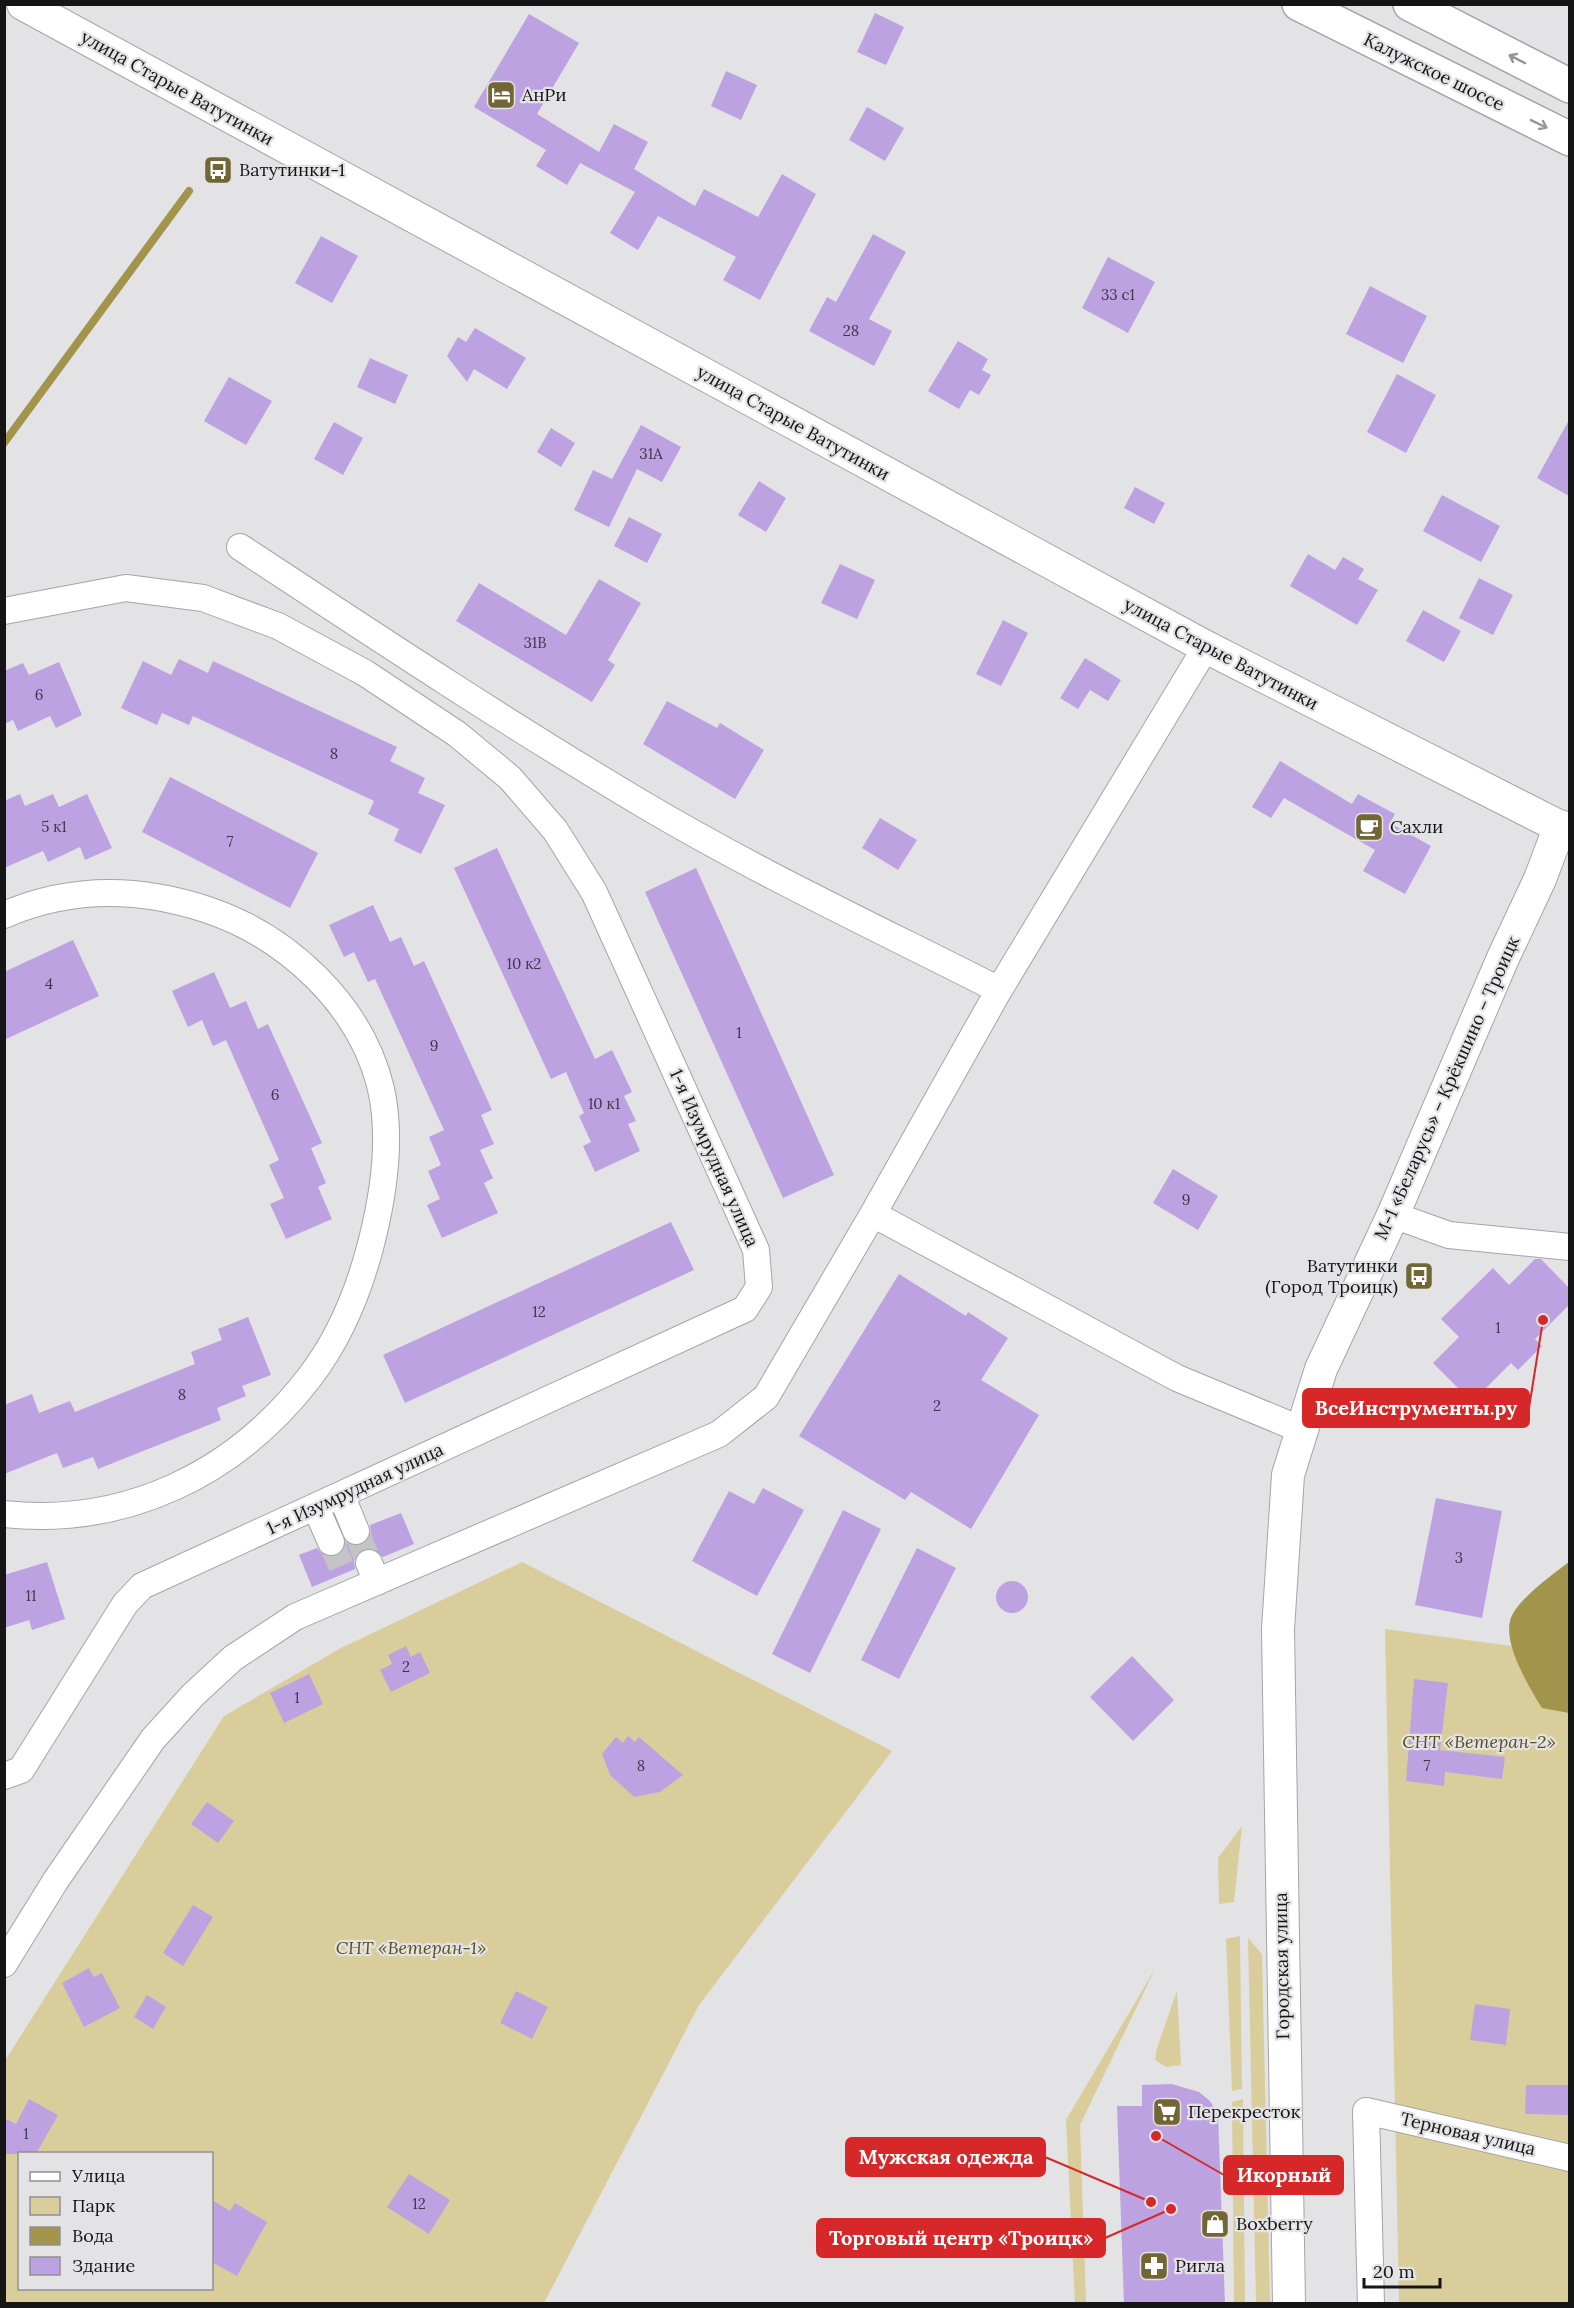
<svg xmlns="http://www.w3.org/2000/svg" width="1574" height="2308" viewBox="0 0 1574 2308" font-family="Lora,serif">
<style>
.green{fill:#d9ce9b;fill-rule:evenodd}
.water{fill:#a3944c}
.lines{fill:none;stroke-linecap:round;stroke-linejoin:round}
.stream{stroke:#a3944c;stroke-width:8}
.building{fill:#bda2e2}
.minor-tunnel{stroke:#c4c3c6;stroke-width:26;stroke-dasharray:26 13;stroke-linecap:butt}
.minor-casing{stroke:#a5a4a7;stroke-width:28}
.major-casing{stroke:#a5a4a7;stroke-width:34}
.highway-casing{stroke:#a5a4a7;stroke-width:36}
.minor{stroke:#fff;stroke-width:26}
.major{stroke:#fff;stroke-width:32}
.highway{stroke:#fff;stroke-width:33}
.oneway{stroke:#969696}
.labels{text-anchor:middle;stroke-width:4.5;stroke-linejoin:round;paint-order:stroke}
.number-label{font-size:15px;fill:#3f3849}
.street-label{font-size:18px;fill:#151516;stroke:#e3e2e5}
.poi-label{font-size:18px;fill:#151516;stroke:#e3e2e5;text-anchor:start}
.park-label{font-size:18px;font-style:italic;fill:#5b5018;stroke:#e3e2e5}
.leader{fill:none;stroke:#d62828;stroke-width:2}
.callout-dot{fill:#d62828;stroke:#e3e2e5;stroke-width:2}
.callout{fill:#d62828;stroke:#d62828;stroke-width:2}
.callout-label{font-size:20px;text-anchor:middle;font-weight:bold;fill:#fff}
</style>
<rect width="100%" height="100%" fill="#e3e2e5"/>
<path class="green" d="M 522,1562 L 892,1751 L 699,2005 L 544,2303 L 5,2303 L 4,2062 L 224,1716 L 341,1648 ZM 20,2154 L 212,2154 L 212,2288 L 20,2288 Z
M 1569,1564 L 1569,2303 L 1399,2303 L 1385,1629 L 1512,1646 Z
M 1242,1826 L 1234,1902 L 1219,1904 L 1218,1858 Z
M 1240,1936 L 1242,2089 L 1232,2091 L 1226,1939 Z
M 1248,1938 L 1262,1954 L 1270,2303 L 1256,2303 Z
M 1156,1967 L 1080,2125 L 1086,2303 L 1075,2303 L 1066,2120 Z
M 1177,1991 L 1181,2065 L 1166,2067 L 1155,2060 L 1157,2048 Z
M 1243,2099 L 1245,2303 L 1234,2304 L 1232,2102 Z"/>
<path class="water" d="M 1569,1562 L 1569,1713 L 1542,1708 C 1529,1687 1504,1646 1510,1621 C 1515,1601 1553,1574 1569,1562 Z"/>
<g class="lines">
<path class="stream" d="M 4,443 L 189,191"/>
</g>
<path class="building" d="M 875,13 L 904,27 L 886,65 L 857,52 Z
M 529,14 L 579,43 L 537,114 L 599,152 L 614,124 L 648,142 L 634,169 L 695,206 L 704,189 L 758,217 L 782,174 L 816,194 L 760,300 L 723,280 L 736,257 L 658,216 L 638,250 L 610,233 L 635,192 L 580,163 L 567,185 L 536,166 L 546,150 L 474,107 Z
M 726,71 L 757,85 L 741,120 L 711,106 Z
M 867,107 L 904,128 L 885,161 L 849,140 Z
M 873,234 L 906,252 L 869,319 L 892,331 L 874,366 L 809,331 L 827,297 L 836,302 Z
M 321,236 L 358,256 L 332,303 L 295,283 Z
M 1108,257 L 1155,282 L 1128,333 L 1082,308 Z
M 1370,286 L 1427,316 L 1403,363 L 1346,334 Z
M 475,328 L 526,358 L 507,389 L 474,369 L 467,382 L 447,356 L 458,337 L 466,342 Z
M 958,341 L 988,359 L 982,370 L 991,375 L 979,395 L 970,390 L 959,409 L 928,391 Z
M 370,358 L 408,375 L 395,404 L 357,387 Z
M 1397,374 L 1436,395 L 1406,453 L 1367,432 Z
M 229,377 L 272,401 L 246,445 L 204,421 Z
M 1569,420 L 1569,496 L 1537,478 Z
M 334,422 L 363,438 L 343,475 L 314,459 Z
M 641,425 L 681,447 L 662,482 L 637,469 L 609,527 L 574,510 L 593,470 L 612,479 Z
M 551,428 L 575,443 L 561,467 L 537,452 Z
M 759,481 L 786,498 L 766,532 L 738,515 Z
M 1135,487 L 1165,503 L 1154,524 L 1124,508 Z
M 1442,495 L 1500,526 L 1481,562 L 1423,531 Z
M 629,517 L 662,534 L 647,563 L 614,546 Z
M 1308,554 L 1335,570 L 1343,557 L 1364,569 L 1358,579 L 1378,590 L 1357,625 L 1290,586 Z
M 840,564 L 875,580 L 857,619 L 821,603 Z
M 1479,578 L 1513,595 L 1493,635 L 1459,618 Z
M 599,579 L 641,603 L 608,660 L 615,665 L 592,702 L 456,621 L 479,583 L 566,635 Z
M 1423,610 L 1461,631 L 1444,662 L 1406,641 Z
M 1003,620 L 1028,633 L 1001,686 L 976,674 Z
M 1085,658 L 1121,680 L 1108,701 L 1090,690 L 1078,709 L 1060,698 Z
M 179,659 L 208,673 L 213,661 L 397,747 L 390,761 L 425,778 L 418,793 L 445,805 L 421,854 L 394,841 L 399,829 L 368,814 L 374,801 L 193,716 L 189,725 L 162,713 L 157,725 L 121,708 L 143,661 L 171,675 Z
M 59,662 L 82,715 L 56,728 L 50,716 L 18,731 L 13,720 L 4,724 L 4,671 L 23,663 L 29,675 Z
M 667,701 L 717,728 L 720,723 L 764,750 L 735,799 L 643,744 Z
M 1280,761 L 1352,804 L 1358,794 L 1395,814 L 1390,823 L 1431,846 L 1405,894 L 1363,871 L 1375,850 L 1284,798 L 1271,818 L 1252,807 Z
M 170,777 L 318,853 L 290,908 L 142,832 Z
M 20,794 L 25,806 L 53,794 L 59,807 L 87,794 L 112,848 L 85,860 L 80,847 L 48,862 L 43,851 L 4,868 L 4,801 Z
M 880,818 L 917,840 L 898,870 L 862,848 Z
M 497,848 L 595,1059 L 612,1050 L 632,1092 L 624,1096 L 636,1121 L 628,1124 L 640,1151 L 595,1172 L 583,1146 L 591,1142 L 579,1116 L 584,1113 L 566,1072 L 551,1079 L 454,868 Z
M 696,868 L 834,1175 L 783,1198 L 645,892 Z
M 373,905 L 390,942 L 401,937 L 414,966 L 424,961 L 492,1110 L 481,1115 L 494,1144 L 480,1150 L 493,1178 L 484,1183 L 498,1213 L 442,1238 L 427,1205 L 440,1199 L 428,1171 L 441,1165 L 429,1137 L 444,1130 L 375,979 L 368,982 L 354,952 L 344,957 L 329,925 Z
M 73,940 L 99,996 L 4,1040 L 4,972 Z
M 214,972 L 230,1008 L 246,1001 L 258,1029 L 268,1024 L 322,1143 L 311,1148 L 326,1183 L 318,1187 L 332,1219 L 286,1239 L 270,1204 L 284,1198 L 269,1165 L 279,1160 L 226,1040 L 213,1046 L 202,1020 L 188,1027 L 172,991 Z
M 1173,1169 L 1218,1196 L 1198,1230 L 1153,1203 Z
M 671,1222 L 694,1270 L 405,1403 L 383,1355 Z
M 1535,1259 L 1541,1259 L 1569,1288 L 1569,1305 L 1535,1339 L 1542,1346 L 1518,1370 L 1511,1363 L 1472,1402 L 1433,1363 L 1459,1337 L 1441,1319 L 1493,1268 L 1509,1285 Z
M 899,1274 L 966,1316 L 968,1312 L 1008,1338 L 981,1380 L 1039,1415 L 971,1529 L 911,1492 L 905,1500 L 799,1436 Z
M 248,1317 L 271,1375 L 242,1386 L 246,1396 L 217,1408 L 221,1420 L 98,1469 L 93,1457 L 63,1468 L 57,1453 L 4,1474 L 4,1405 L 32,1394 L 39,1413 L 70,1401 L 75,1412 L 195,1364 L 191,1352 L 222,1340 L 218,1329 Z
M 763,1488 L 804,1510 L 757,1596 L 692,1561 L 729,1491 L 754,1504 Z
M 1436,1498 L 1502,1511 L 1482,1618 L 1415,1605 Z
M 843,1510 L 881,1529 L 810,1673 L 772,1654 Z
M 401,1513 L 414,1544 L 383,1557 L 371,1548 L 363,1549 L 354,1561 L 355,1569 L 312,1587 L 299,1555 L 317,1548 L 323,1554 L 336,1556 L 343,1550 L 346,1541 L 353,1546 L 362,1545 L 371,1534 L 370,1525 Z
M 917,1548 L 956,1568 L 899,1679 L 861,1660 Z
M 47,1562 L 65,1619 L 32,1630 L 29,1620 L 4,1628 L 4,1575 Z
M996 1597a16 16 0 1 1 32 0a16 16 0 1 1-32 0Z
M 406,1646 L 411,1657 L 420,1652 L 430,1673 L 391,1692 L 380,1670 L 392,1664 L 388,1655 Z
M 1132,1656 L 1174,1700 L 1133,1741 L 1090,1697 Z
M 309,1674 L 323,1704 L 284,1723 L 270,1693 Z
M 1414,1679 L 1448,1683 L 1440,1750 L 1505,1757 L 1502,1779 L 1445,1772 L 1444,1786 L 1406,1781 Z
M 628,1736 L 635,1742 L 639,1737 L 683,1775 L 660,1792 L 634,1797 L 610,1775 L 602,1754 L 616,1737 L 623,1743 Z
M 207,1802 L 234,1821 L 218,1843 L 191,1824 Z
M 193,1905 L 213,1917 L 183,1966 L 163,1953 Z
M 89,1968 L 94,1977 L 102,1973 L 120,2008 L 84,2027 L 62,1983 Z
M 516,1991 L 548,2007 L 532,2039 L 500,2023 Z
M 147,1995 L 166,2007 L 153,2029 L 134,2017 Z
M 1475,2004 L 1510,2009 L 1506,2045 L 1470,2040 Z
M 1172,2084 L 1199,2092 L 1210,2101 L 1218,2114 L 1225,2304 L 1124,2304 L 1117,2106 L 1142,2106 L 1142,2085 Z
M 1526,2085 L 1569,2085 L 1569,2115 L 1525,2114 Z
M 29,2099 L 58,2115 L 36,2154 L 4,2154 L 4,2118 L 16,2124 Z
M 409,2174 L 450,2200 L 429,2234 L 387,2207 Z
M 212,2200 L 230,2211 L 235,2203 L 267,2222 L 237,2276 L 212,2262 Z"/>
<g class="lines">
<path class="minor-tunnel" d="M 356,1531 L 369,1563
M 331,1542 L 344,1573"/>
<g class="minor-casing">
<path id="minor" d="M 240,547 C 372,634 505,722 641,803 C 757,872 879,929 999,990
M 4,611 L 126,588 L 203,598 L 278,626 L 365,673 L 457,734 L 510,778 L 555,830 L 594,892 L 756,1250 L 759,1287 L 745,1309 L 142,1586 L 125,1604 L 21,1770 L 4,1776
M 4,915 C 71,886 139,887 208,910 C 288,937 361,1005 381,1089 C 392,1138 384,1192 372,1240 C 360,1288 340,1338 309,1378 C 235,1474 126,1527 4,1514
M 873,1214 L 1177,1378 L 1302,1430
M 1393,1215 L 1449,1235 L 1570,1247
M 342,1497 L 356,1531
M 316,1508 L 331,1542
M 369,1563 L 377,1582
M 4,1964 L 56,1880 L 153,1739 L 193,1695 L 233,1658 L 295,1617 L 719,1434 L 766,1397 L 873,1214 L 999,990 L 1206,647
M 1371,2304 L 1366,2111 L 1570,2158"/>
</g>
<g class="major-casing">
<path id="major" d="M 23,4 L 1206,647 L 1570,832
M 1289,2304 L 1278,1629 L 1288,1475 L 1321,1369 L 1393,1215 L 1503,958 L 1540,879 L 1560,826"/>
</g>
<g class="highway-casing">
<path id="highway" d="M 1299,4 L 1570,139
M 1410,4 L 1570,86"/>
</g>
<use href="#minor" class="minor"/>
<use href="#major" class="major"/>
<use href="#highway" class="highway"/>
</g>
<defs><path id="oneway-shaft" d="M-6 0H5M1.5-3L5.5 0L1.5 3" fill="none" stroke-width="1.6" stroke-linecap="round" stroke-linejoin="round" transform="scale(1.5)"/></defs>
<g class="oneway">
<use href="#oneway-shaft" transform="translate(1517 59) rotate(-153)"/>
<use href="#oneway-shaft" transform="translate(1539 124) rotate(26)"/>
</g>
<defs>
<g id="hotel-square" transform="scale(1.5)"><rect x="-9" y="-9" width="18" height="18" rx="4" fill="#726734" stroke="#e3e2e5"/><path d="M-6-4.5h1.5V1H6V5H4.5V3h-9V5H-6ZM-4 0a1.8 1.8 0 1 1 3.6 0ZM.5 0V-2.5h3Q6-2.5 6 0Z" fill="#fff"/></g>
<g id="bus-square" transform="scale(1.5)"><rect x="-9" y="-9" width="18" height="18" rx="4" fill="#726734" stroke="#e3e2e5"/><path d="M-5-6H5V4H4V6H2V4H-2V6H-4V4H-5ZM-3.5-4V0h7V-4ZM-3.5 1.2v1.5H-2V1.2ZM2 1.2v1.5H3.5V1.2Z" fill="#fff"/></g>
<g id="cafe-square" transform="scale(1.5)"><rect x="-9" y="-9" width="18" height="18" rx="4" fill="#726734" stroke="#e3e2e5"/><path d="M-5.5-4.5H6V0H3Q3 3.5 0 3.5H-2.5Q-5.5 3.5-5.5 0ZM3-3.2v2h1.7v-2ZM-6 4.5H4V6H-6Z" fill="#fff"/></g>
<g id="supermarket-square" transform="scale(1.5)"><rect x="-9" y="-9" width="18" height="18" rx="4" fill="#726734" stroke="#e3e2e5"/><path d="M-6-5.5h2.5l.6 2H6L4.5 2H-2.5L-4.4-4H-6ZM-1.5 3.2a1.3 1.3 0 1 0 .1 0ZM3 3.2a1.3 1.3 0 1 0 .1 0Z" fill="#fff"/></g>
<g id="shop-square" transform="scale(1.5)"><rect x="-9" y="-9" width="18" height="18" rx="4" fill="#726734" stroke="#e3e2e5"/><path d="M-5-2.5h2.3a2.7 3.5 0 0 1 5.4 0H5L5.5 6h-11ZM-1.5-2.5h3a1.5 2.3 0 0 0-3 0Z" fill="#fff"/></g>
<g id="pharmacy-square" transform="scale(1.5)"><rect x="-9" y="-9" width="18" height="18" rx="4" fill="#726734" stroke="#e3e2e5"/><path d="M-2-6h4v4h4v4h-4v4h-4v-4h-4v-4h4Z" fill="#fff"/></g>
</defs>
<g fill-rule="evenodd">
<use href="#hotel-square" x="501" y="95"/>
<use href="#bus-square" x="218" y="170"/>
<use href="#cafe-square" x="1369" y="827"/>
<use href="#bus-square" x="1419" y="1276"/>
<use href="#supermarket-square" x="1167" y="2112"/>
<use href="#shop-square" x="1215" y="2224"/>
<use href="#pharmacy-square" x="1154" y="2266"/>
</g>
<g class="labels">
<g class="number-label">
<text x="1118" y="300">33 с1</text>
<text x="851" y="336">28</text>
<text x="651" y="459">31А</text>
<text x="535" y="648">31В</text>
<text x="39" y="700">6</text>
<text x="334" y="759">8</text>
<text x="54" y="832">5 к1</text>
<text x="230" y="847">7</text>
<text x="524" y="969">10 к2</text>
<text x="49" y="989">4</text>
<text x="739" y="1038">1</text>
<text x="434" y="1051">9</text>
<text x="275" y="1100">6</text>
<text x="604" y="1109">10 к1</text>
<text x="1186" y="1205">9</text>
<text x="539" y="1317">12</text>
<text x="1498" y="1333">1</text>
<text x="182" y="1400">8</text>
<text x="937" y="1411">2</text>
<text x="1459" y="1563">3</text>
<text x="31" y="1601">11</text>
<text x="406" y="1672">2</text>
<text x="297" y="1703">1</text>
<text x="641" y="1771">8</text>
<text x="1427" y="1771">7</text>
<text x="26" y="2139">1</text>
<text x="419" y="2209">12</text>
</g>
<g class="street-label">
<text transform="translate(1434 72) rotate(26)" y="6">Калужское шоссе</text>
<text transform="translate(177 88) rotate(29)" y="6">улица Старые Ватутинки</text>
<text transform="translate(793 423) rotate(29)" y="6">улица Старые Ватутинки</text>
<text transform="translate(1221 654) rotate(28)" y="6">улица Старые Ватутинки</text>
<text transform="translate(1447 1088) rotate(-66)" y="6">М-1 «Беларусь» – Крёкшино – Троицк</text>
<text transform="translate(714 1158) rotate(66)" y="6">1-я Изумрудная улица</text>
<text transform="translate(355 1489) rotate(-25)" y="6">1-я Изумрудная улица</text>
<text transform="translate(1282 1966) rotate(-91)" y="6">Городская улица</text>
<text transform="translate(1468 2134) rotate(13)" y="6">Терновая улица</text>
</g>
<g class="poi-label">
<text x="522" y="101">АнРи</text>
<text x="239" y="176">Ватутинки-1</text>
<text x="1390" y="833">Сахли</text>
<text x="1398" y="1272" text-anchor="end">Ватутинки<tspan x="1398" dy="21">(Город Троицк)</tspan></text>
<text x="1188" y="2118">Перекресток</text>
<text x="1236" y="2230">Boxberry</text>
<text x="1175" y="2272">Ригла</text>
</g>
<g class="park-label">
<text x="1479" y="1748">СНТ «Ветеран-2»</text>
<text x="411" y="1954">СНТ «Ветеран-1»</text>
</g>
</g>
<path class="leader" d="M1543 1320L1529 1408M1151 2202L1045 2157M1156 2136L1224 2175M1171 2209L1105 2238"/>
<g class="callout-dot">
<circle cx="1543" cy="1320" r="6"/>
<circle cx="1151" cy="2202" r="6"/>
<circle cx="1156" cy="2136" r="6"/>
<circle cx="1171" cy="2209" r="6"/>
</g>
<g class="callout">
<rect x="1303" y="1389" width="226" height="38" rx="6"/>
<rect x="846" y="2138" width="199" height="38" rx="6"/>
<rect x="1224" y="2156" width="119" height="38" rx="6"/>
<rect x="817" y="2219" width="288" height="38" rx="6"/>
</g>
<g class="callout-label">
<text x="1416" y="1415">ВсеИнструменты.ру</text>
<text x="946" y="2164">Мужская одежда</text>
<text x="1284" y="2182">Икорный</text>
<text x="961" y="2245">Торговый центр «Троицк»</text>
</g>
<rect width="1574" height="2308" fill="none" stroke="#151516" stroke-width="12"/>
<rect x="18" y="2152" width="195" height="138" fill="#e3e2e5" stroke="#919092" stroke-width="1.5"/>
<rect x="30" y="2172" width="30" height="9" fill="#ffffff" stroke="#919092" stroke-width="1.5"/>
<text x="72" y="2182" font-size="18" fill="#151516">Улица</text>
<rect x="30" y="2197" width="30" height="18" fill="#d9ce9b" stroke="#919092" stroke-width="1.5"/>
<text x="72" y="2212" font-size="18" fill="#151516">Парк</text>
<rect x="30" y="2227" width="30" height="18" fill="#a3944c" stroke="#919092" stroke-width="1.5"/>
<text x="72" y="2242" font-size="18" fill="#151516">Вода</text>
<rect x="30" y="2257" width="30" height="18" fill="#bda2e2" stroke="#919092" stroke-width="1.5"/>
<text x="72" y="2272" font-size="18" fill="#151516">Здание</text>
<path d="M1364 2278v9h76v-9" fill="none" stroke="#151516" stroke-width="3"/>
<text x="1373" y="2278" font-size="18" fill="#151516" stroke="#e3e2e5" stroke-width="4.5" paint-order="stroke">20 m</text>
</svg>
